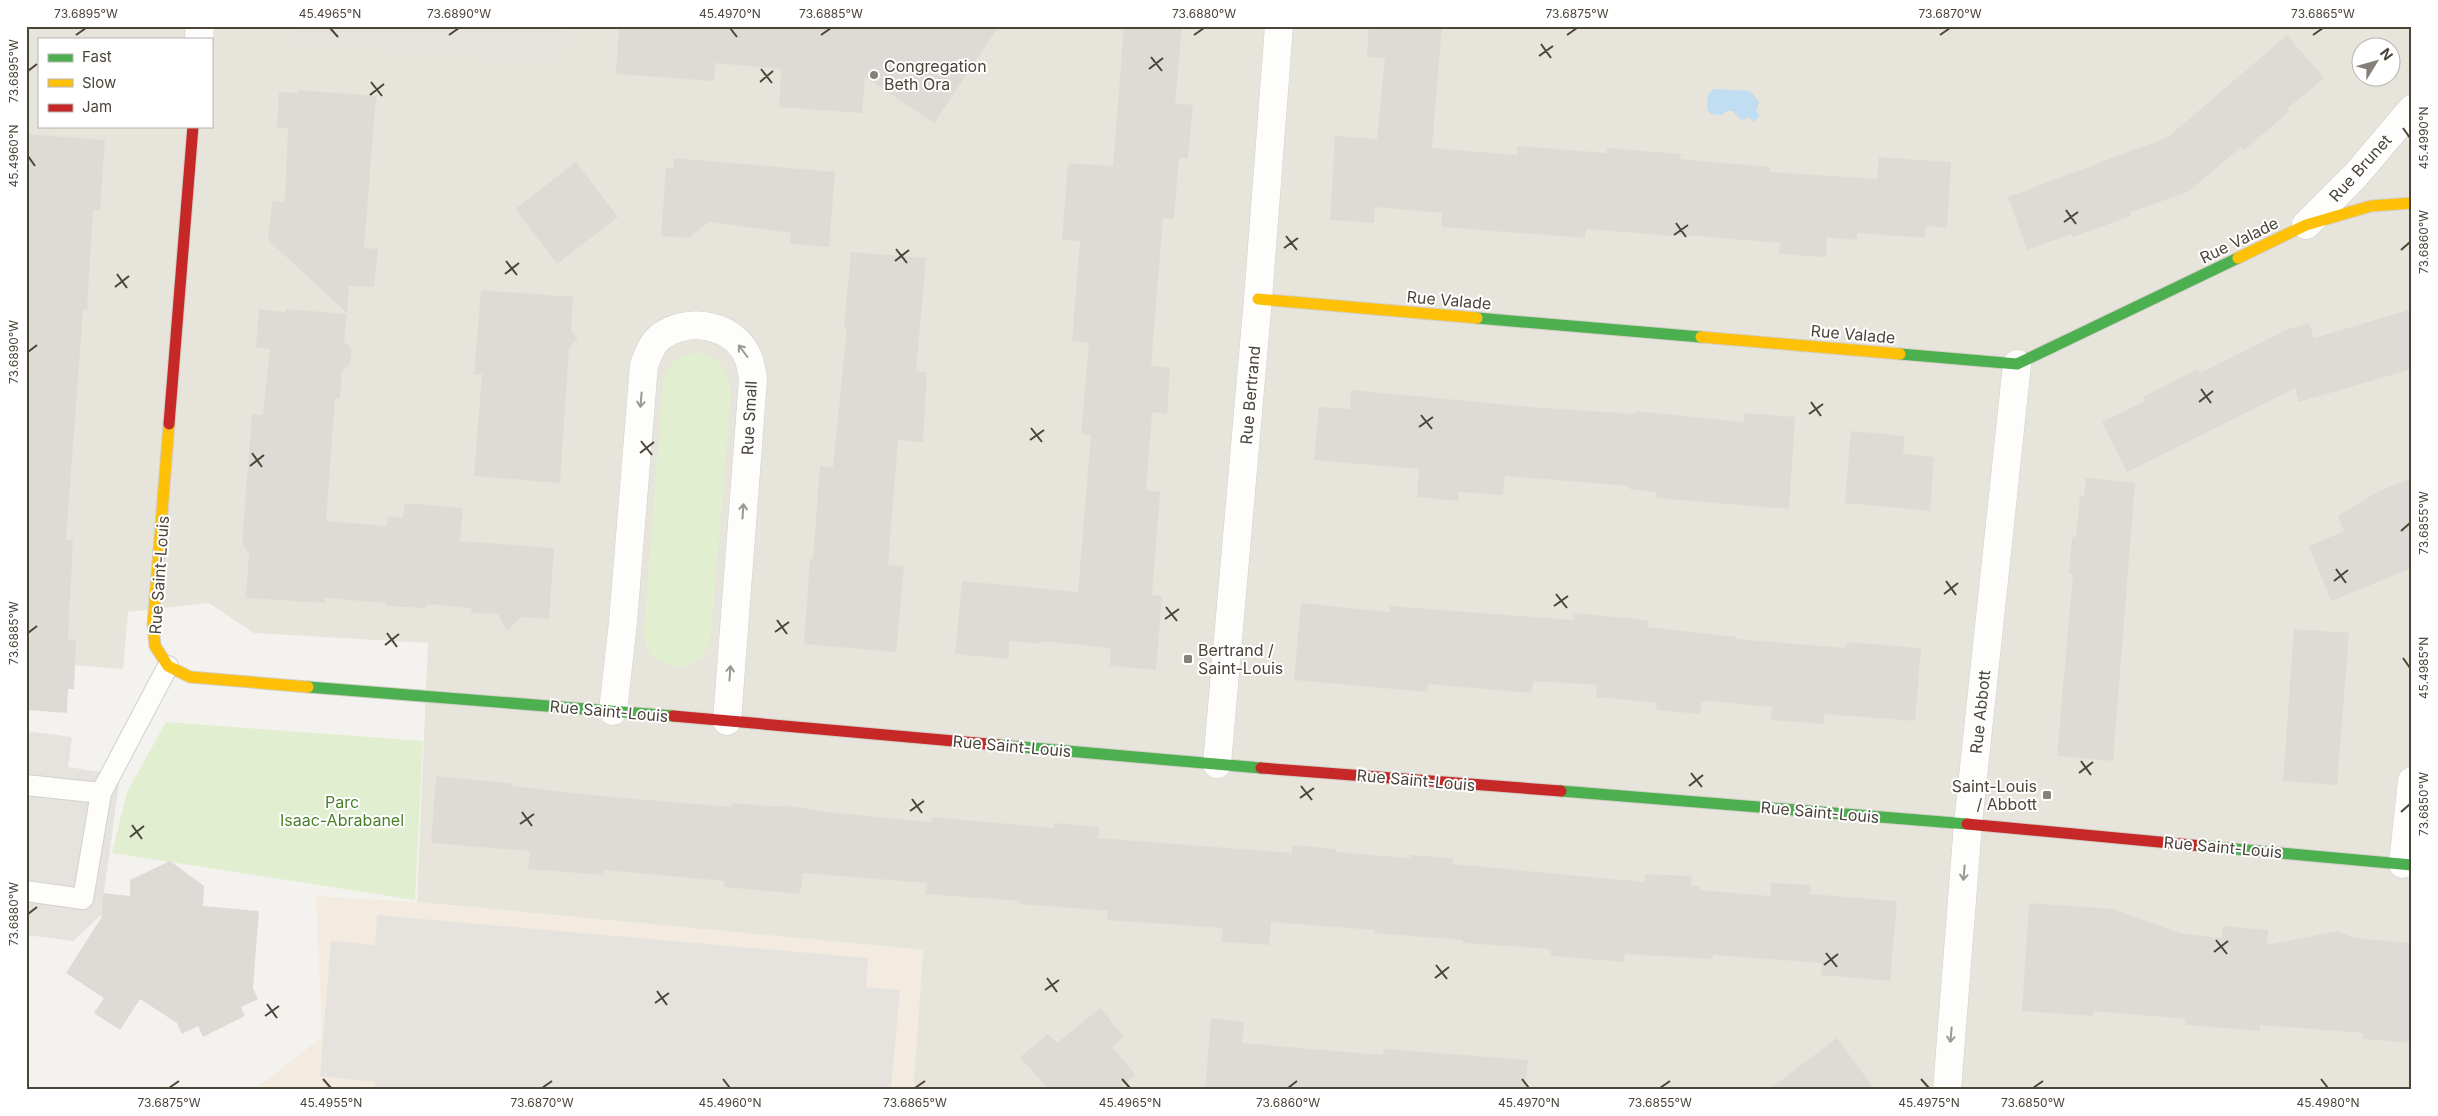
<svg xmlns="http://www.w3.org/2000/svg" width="2438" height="1116" viewBox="0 0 2438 1116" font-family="Inter,sans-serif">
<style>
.residential{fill:#e7e4dc;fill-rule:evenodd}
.commercial{fill:#f3ebdf}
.green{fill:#e1eecf}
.parking{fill:#e6e3df}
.water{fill:#c0ddf1}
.building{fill:#dedbd6}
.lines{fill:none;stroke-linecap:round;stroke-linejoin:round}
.lane-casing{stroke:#d2d0cb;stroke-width:22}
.street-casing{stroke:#d2d0cb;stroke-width:29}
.fast-casing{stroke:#d3cfc5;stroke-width:13}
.slow-casing{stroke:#d3cfc5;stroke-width:13}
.jam-casing{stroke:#d3cfc5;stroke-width:13}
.lane{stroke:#fdfdfc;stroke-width:20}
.street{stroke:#fdfdfc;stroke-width:28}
.fast{stroke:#4caf50;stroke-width:11}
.slow{stroke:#ffc107;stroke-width:11}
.jam{stroke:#c62828;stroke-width:11}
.oneway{stroke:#9b9791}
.ticks{fill:none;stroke:#4b4439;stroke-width:2}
.poi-dot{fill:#868178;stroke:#fff;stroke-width:2}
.labels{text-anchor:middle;stroke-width:4;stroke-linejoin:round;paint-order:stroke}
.poi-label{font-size:16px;fill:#4b4439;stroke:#fff;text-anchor:start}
.street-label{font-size:16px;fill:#4b4439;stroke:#fff}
.park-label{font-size:16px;fill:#4a7f2a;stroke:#fff}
.neatline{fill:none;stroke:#4b4439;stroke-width:2}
.ticks-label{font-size:12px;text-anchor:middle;fill:#4b4439}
</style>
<rect width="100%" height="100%" fill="#f4f2ee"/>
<path class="residential" d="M 26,26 L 2412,26 L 2412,1090 L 913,1090 L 923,950 L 417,902 L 428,643 L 254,633 L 209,603 L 128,612 L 123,669 L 26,661 ZM 39,39 L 211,39 L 211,126 L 39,126 ZM 2360,48 L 2390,48 L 2390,78 L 2360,78 Z"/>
<path class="commercial" d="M 316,896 L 417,902 L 923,950 L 913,1090 L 254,1090 L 322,1037 Z"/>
<path class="green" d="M 699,352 C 724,360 729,370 731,395 L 711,635 C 710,640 709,646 707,650 C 693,672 662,672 648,650 C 645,645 645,637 644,631 L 663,379 C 671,360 680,356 699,352 Z
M 166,722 L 423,741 L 415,900 L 112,853 L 127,792 Z"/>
<path class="parking" d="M 296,26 L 564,26 L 561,63 L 294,42 Z
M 26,731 L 72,737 L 68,767 L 120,775 L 101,915 L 73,941 L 26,935 Z
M 377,915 L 868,958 L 866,987 L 900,990 L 891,1090 L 374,1090 L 375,1082 L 320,1076 L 331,941 L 375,945 Z"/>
<path class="water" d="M 1714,89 L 1750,91 L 1759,102 L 1756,111 L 1760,116 L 1753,122 L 1749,117 L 1741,120 L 1733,111 L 1727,111 L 1722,115 L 1711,114 L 1707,109 L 1708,95 Z"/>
<path class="building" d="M 619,26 L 999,26 L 934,123 L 865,77 L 862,113 L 779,107 L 781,69 L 715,63 L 714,81 L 616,74 Z
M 1124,26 L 1182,26 L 1175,103 L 1193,105 L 1188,159 L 1179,158 L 1174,219 L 1163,218 L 1151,366 L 1170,368 L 1167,414 L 1152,412 L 1146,490 L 1160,492 L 1152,595 L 1162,596 L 1156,670 L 1110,666 L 1111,648 L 1041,641 L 1041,644 L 1010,641 L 1008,659 L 955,654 L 962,581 L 1078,592 L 1091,435 L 1081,434 L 1089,343 L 1072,341 L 1080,241 L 1062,240 L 1068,163 L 1113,166 Z
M 1369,26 L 1442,26 L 1432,148 L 1517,155 L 1517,146 L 1607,153 L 1607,148 L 1681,154 L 1680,159 L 1770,167 L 1770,172 L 1877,179 L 1879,157 L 1951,162 L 1947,228 L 1926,226 L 1925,238 L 1857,233 L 1857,240 L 1827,237 L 1826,257 L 1779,254 L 1780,243 L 1674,234 L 1674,236 L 1586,229 L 1585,238 L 1441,227 L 1442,213 L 1375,207 L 1374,223 L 1330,220 L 1335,136 L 1377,139 L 1385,58 L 1367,57 Z
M 2287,35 L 2324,78 L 2287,109 L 2289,112 L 2244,150 L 2241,147 L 2188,192 L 2130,212 L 2131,216 L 2073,237 L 2071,234 L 2027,250 L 2008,197 L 2168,137 Z
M 298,90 L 376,96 L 364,248 L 378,249 L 374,287 L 349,286 L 347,313 L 268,240 L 272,201 L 285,202 L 288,128 L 277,128 L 279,92 L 297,93 Z
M 26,134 L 105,140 L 100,211 L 93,210 L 87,310 L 83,310 L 66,540 L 73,540 L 68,638 L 76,642 L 74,689 L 68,689 L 67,713 L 26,710 Z
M 674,158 L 835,172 L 829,247 L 790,244 L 791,233 L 709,222 L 688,238 L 661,236 L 666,168 L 674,169 Z
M 576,162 L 618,217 L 557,264 L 515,209 Z
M 851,252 L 926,258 L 916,371 L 927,372 L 923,442 L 898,440 L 888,565 L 904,566 L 896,652 L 804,644 L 810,559 L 813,559 L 820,466 L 833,467 L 847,328 L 844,327 Z
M 481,290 L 573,297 L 571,330 L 578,339 L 569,347 L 560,483 L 474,476 L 482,374 L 474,374 Z
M 259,309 L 286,312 L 286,309 L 347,314 L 344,341 L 352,349 L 350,364 L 342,371 L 340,399 L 335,398 L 326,521 L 387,526 L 388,516 L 403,518 L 405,503 L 463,508 L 460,541 L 554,548 L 549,619 L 521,617 L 507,631 L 498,614 L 471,613 L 471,608 L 428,604 L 424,608 L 386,606 L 386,603 L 325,598 L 325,603 L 246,598 L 249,554 L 242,543 L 252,414 L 263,415 L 270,349 L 256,348 Z
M 2412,309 L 2412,369 L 2299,402 L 2295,388 L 2127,472 L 2102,422 L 2145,401 L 2143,397 L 2198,369 L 2200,373 L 2286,330 L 2309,323 L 2314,338 Z
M 1351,390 L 1531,407 L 1636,414 L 1636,411 L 1744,422 L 1744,413 L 1795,417 L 1789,509 L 1656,498 L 1656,492 L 1629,489 L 1629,486 L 1505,476 L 1503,495 L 1459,492 L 1458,501 L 1417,497 L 1419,469 L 1314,460 L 1319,407 L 1350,409 Z
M 1851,431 L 1905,436 L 1903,454 L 1934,457 L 1930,511 L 1845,503 Z
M 2086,478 L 2135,483 L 2113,761 L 2057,756 L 2073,574 L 2069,574 L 2072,537 L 2076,537 L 2080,496 L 2084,496 Z
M 2412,478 L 2412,568 L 2331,601 L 2309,546 L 2344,531 L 2338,516 L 2377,492 Z
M 1301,603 L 1390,612 L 1390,606 L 1573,620 L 1573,613 L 1648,620 L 1647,627 L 1737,637 L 1736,639 L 1846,648 L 1847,642 L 1921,648 L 1915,721 L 1824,714 L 1824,724 L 1771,720 L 1772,707 L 1710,701 L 1702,702 L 1700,714 L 1656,710 L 1657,703 L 1596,697 L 1597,685 L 1533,681 L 1532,693 L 1428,684 L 1427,692 L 1294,680 Z
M 2294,629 L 2349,633 L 2337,785 L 2283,781 Z
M 436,776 L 511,783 L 511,786 L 611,797 L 732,807 L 732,803 L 782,807 L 782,805 L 835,813 L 931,822 L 932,817 L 1053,828 L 1054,823 L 1099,827 L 1098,838 L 1292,853 L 1292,845 L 1336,849 L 1336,852 L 1410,858 L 1410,855 L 1453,858 L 1453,864 L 1645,882 L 1645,874 L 1692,876 L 1691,886 L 1700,886 L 1700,890 L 1770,896 L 1771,883 L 1811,885 L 1810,894 L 1897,901 L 1890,981 L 1821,975 L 1822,963 L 1713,955 L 1713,959 L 1625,954 L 1624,962 L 1551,956 L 1551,949 L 1462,943 L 1463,940 L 1374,933 L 1375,930 L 1271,922 L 1269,945 L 1222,942 L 1223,928 L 1107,920 L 1108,911 L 1020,904 L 1020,901 L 926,894 L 927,883 L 803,873 L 800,894 L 724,887 L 725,881 L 604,870 L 603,875 L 528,869 L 530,851 L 431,843 Z
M 170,861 L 204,886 L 203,906 L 259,911 L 253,988 L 258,999 L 241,1007 L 245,1016 L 203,1037 L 198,1026 L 182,1034 L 177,1023 L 140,999 L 120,1030 L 94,1013 L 104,998 L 66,973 L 101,918 L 103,893 L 130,896 L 130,880 Z
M 2029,903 L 2113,909 L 2182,934 L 2222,938 L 2223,926 L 2268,930 L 2267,945 L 2336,931 L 2355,938 L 2412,943 L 2412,1043 L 2363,1039 L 2363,1033 L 2260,1025 L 2260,1031 L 2185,1025 L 2186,1019 L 2093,1011 L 2093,1016 L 2022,1011 Z
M 1100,1008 L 1124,1037 L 1112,1047 L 1136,1075 L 1118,1090 L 1049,1090 L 1020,1057 L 1048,1034 L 1057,1043 Z
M 1211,1018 L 1244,1022 L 1242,1043 L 1383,1055 L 1384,1049 L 1528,1060 L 1525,1090 L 1205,1090 Z
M 1837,1038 L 1875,1090 L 1768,1090 Z"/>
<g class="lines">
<g class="lane-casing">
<path id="lane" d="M 26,785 L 101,793
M 26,891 L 83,899 L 101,793 L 168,666"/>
</g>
<g class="street-casing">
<path id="street" d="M 199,39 L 200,26
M 2306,225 L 2355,176 L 2412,109
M 613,711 L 623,622 L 644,365 C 648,356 651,345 659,338 C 686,315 737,324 749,360 C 751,366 752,373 753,379 L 727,721
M 1217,764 L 1258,299 L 1279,26
M 2403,864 L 2412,781
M 1947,1090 L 1968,824 L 2017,364"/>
</g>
<g class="fast-casing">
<path id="fast" d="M 1477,318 L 1701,337
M 1900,354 L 2017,364 L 2238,258
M 308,687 L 673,716
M 999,745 L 1261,768
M 1561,791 L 1967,824
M 2202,846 L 2412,865"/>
</g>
<g class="slow-casing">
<path id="slow" d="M 2238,258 L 2306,225 L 2371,206 L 2412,203
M 1258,299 L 1477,318
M 1701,337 L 1900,354
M 169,424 L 153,625 L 155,646 L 168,666 L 190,677 L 308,687"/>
</g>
<g class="jam-casing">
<path id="jam" d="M 169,424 L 193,126
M 673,716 L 999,745
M 1261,768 L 1561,791
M 1967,824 L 2202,846"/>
</g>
<use href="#lane" class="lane"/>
<use href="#street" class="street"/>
<use href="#fast" class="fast"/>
<use href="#slow" class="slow"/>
<use href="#jam" class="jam"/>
</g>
<defs><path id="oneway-shaft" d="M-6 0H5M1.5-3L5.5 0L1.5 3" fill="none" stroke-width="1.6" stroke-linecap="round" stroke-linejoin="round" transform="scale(1.25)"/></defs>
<g class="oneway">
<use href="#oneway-shaft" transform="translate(743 351) rotate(-127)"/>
<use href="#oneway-shaft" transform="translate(641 400) rotate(95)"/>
<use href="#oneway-shaft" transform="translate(743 511) rotate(-86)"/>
<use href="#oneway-shaft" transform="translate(730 673) rotate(-86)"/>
<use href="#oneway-shaft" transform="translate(1964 873) rotate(95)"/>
<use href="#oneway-shaft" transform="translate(1951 1035) rotate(95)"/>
</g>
<path class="ticks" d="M 330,28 L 338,37M 730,28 L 737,37M 76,35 L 86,28M 449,35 L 459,28M 821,35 L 831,28M 1194,35 L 1204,28M 1567,35 L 1577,28M 1940,35 L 1950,28M 2313,35 L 2323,28M 1541,44 L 1551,58M 1539,56 L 1553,46M 1151,57 L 1162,71M 761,69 L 772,83M 1149,69 L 1163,58M 28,71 L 37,64M 371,82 L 382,96M 760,82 L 773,71M 370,95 L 384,84M 2403,128 L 2410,138M 28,156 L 35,166M 2066,210 L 2076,224M 2064,222 L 2078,212M 1676,223 L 1686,237M 1674,235 L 1688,225M 1286,236 L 1297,250M 1284,248 L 1298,238M 896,249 L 907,263M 2401,250 L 2410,242M 506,261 L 517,275M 895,261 L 909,250M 117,274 L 127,288M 505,274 L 519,263M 115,287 L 129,276M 28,352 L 37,345M 2201,389 L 2211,403M 1811,402 L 1821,416M 2199,402 L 2213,391M 1809,414 L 1823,404M 1421,415 L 1432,429M 1419,427 L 1433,417M 1031,428 L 1042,442M 1030,440 L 1044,430M 641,441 L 652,455M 252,453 L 262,467M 640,453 L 654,442M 250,466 L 264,455M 2401,531 L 2410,523M 2336,569 L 2346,583M 1946,581 L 1956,595M 2334,581 L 2348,570M 1556,594 L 1567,608M 1944,594 L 1958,583M 1554,606 L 1568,596M 1166,607 L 1177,621M 1165,619 L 1179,609M 777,620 L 787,634M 775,632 L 789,622M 28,633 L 37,626M 387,633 L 397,647M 385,645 L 399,634M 2403,658 L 2410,668M 2081,761 L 2091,775M 1691,773 L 1702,787M 2079,773 L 2093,762M 1301,786 L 1312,800M 1689,786 L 1703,775M 1300,798 L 1314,788M 912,799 L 922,813M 910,811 L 924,801M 522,812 L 532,826M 2401,812 L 2410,804M 520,824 L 534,814M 132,825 L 142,839M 130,837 L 144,826M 28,914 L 37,907M 2216,940 L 2227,954M 2214,952 L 2228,941M 1826,953 L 1837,967M 1436,965 L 1447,979M 1824,965 L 1838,954M 1047,978 L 1057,992M 1435,978 L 1449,967M 1045,990 L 1059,980M 657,991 L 667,1005M 655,1003 L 669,993M 267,1004 L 277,1018M 265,1016 L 279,1006M 323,1079 L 331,1088M 723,1079 L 730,1088M 1122,1079 L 1130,1088M 1522,1079 L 1529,1088M 1921,1079 L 1929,1088M 2321,1079 L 2328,1088M 169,1088 L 179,1081M 542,1088 L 552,1081M 915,1088 L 925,1081M 1288,1088 L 1297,1081M 1660,1088 L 1670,1081M 2033,1088 L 2043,1081"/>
<g class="poi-dot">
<circle cx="874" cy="75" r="5"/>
<rect x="1183" y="654" width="10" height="10" rx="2.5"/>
<rect x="2042" y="790" width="10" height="10" rx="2.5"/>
</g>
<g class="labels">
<g class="poi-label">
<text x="884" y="72">Congregation<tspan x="884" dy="18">Beth Ora</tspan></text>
<text x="1198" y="656">Bertrand /<tspan x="1198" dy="18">Saint-Louis</tspan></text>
<text x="2037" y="792" text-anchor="end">Saint-Louis<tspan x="2037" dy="18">/ Abbott</tspan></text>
</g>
<g class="street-label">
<text transform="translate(2360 168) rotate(-48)" y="6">Rue Brunet</text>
<text transform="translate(2239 240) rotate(-26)" y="6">Rue Valade</text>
<text transform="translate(1449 300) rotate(5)" y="6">Rue Valade</text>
<text transform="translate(1853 334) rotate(5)" y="6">Rue Valade</text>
<text transform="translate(1250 395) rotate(-85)" y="6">Rue Bertrand</text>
<text transform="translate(749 418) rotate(-87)" y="6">Rue Small</text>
<text transform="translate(159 575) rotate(-86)" y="6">Rue Saint-Louis</text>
<text transform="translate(609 711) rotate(5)" y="6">Rue Saint-Louis</text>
<text transform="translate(1980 712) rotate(-84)" y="6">Rue Abbott</text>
<text transform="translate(1012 746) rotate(5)" y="6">Rue Saint-Louis</text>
<text transform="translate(1416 780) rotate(5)" y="6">Rue Saint-Louis</text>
<text transform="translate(1820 812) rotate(5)" y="6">Rue Saint-Louis</text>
<text transform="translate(2223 847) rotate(5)" y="6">Rue Saint-Louis</text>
</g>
<g class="park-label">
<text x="342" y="808">Parc<tspan x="342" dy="18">Isaac-Abrabanel</tspan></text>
</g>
</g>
<rect width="2438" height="1116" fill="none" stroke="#ffffff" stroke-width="55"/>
<rect x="38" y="38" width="175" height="90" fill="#ffffff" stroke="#b7b4b0"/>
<rect x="48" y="54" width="25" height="8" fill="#4caf50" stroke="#b7b4b0"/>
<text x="82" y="62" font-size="15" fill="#4b4439">Fast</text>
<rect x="48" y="79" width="25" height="8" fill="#ffc107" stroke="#b7b4b0"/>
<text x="82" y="88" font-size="15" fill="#4b4439">Slow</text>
<rect x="48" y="104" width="25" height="8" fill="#c62828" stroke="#b7b4b0"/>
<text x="82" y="112" font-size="15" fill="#4b4439">Jam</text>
<g transform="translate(2376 62) rotate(53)"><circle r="24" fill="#ffffff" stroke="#b7b4b0"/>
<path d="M0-4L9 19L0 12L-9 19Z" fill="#868178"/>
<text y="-8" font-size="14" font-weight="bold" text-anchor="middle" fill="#4b4439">N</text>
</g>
<rect x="28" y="28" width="2382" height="1060" class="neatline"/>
<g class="ticks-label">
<text x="86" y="18">73.6895°W</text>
<text x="330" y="18">45.4965°N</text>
<text x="459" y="18">73.6890°W</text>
<text x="730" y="18">45.4970°N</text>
<text x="831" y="18">73.6885°W</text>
<text x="1204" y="18">73.6880°W</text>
<text x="1577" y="18">73.6875°W</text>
<text x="1950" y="18">73.6870°W</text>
<text x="2323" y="18">73.6865°W</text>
<text transform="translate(14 71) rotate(-90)" y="4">73.6895°W</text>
<text transform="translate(2424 138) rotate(-90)" y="4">45.4990°N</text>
<text transform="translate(14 156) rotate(-90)" y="4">45.4960°N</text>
<text transform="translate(2424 242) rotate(-90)" y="4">73.6860°W</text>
<text transform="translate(14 352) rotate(-90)" y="4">73.6890°W</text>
<text transform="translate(2424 523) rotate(-90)" y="4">73.6855°W</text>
<text transform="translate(14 633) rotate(-90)" y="4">73.6885°W</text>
<text transform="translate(2424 668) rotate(-90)" y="4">45.4985°N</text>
<text transform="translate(2424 804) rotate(-90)" y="4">73.6850°W</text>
<text transform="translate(14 914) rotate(-90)" y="4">73.6880°W</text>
<text x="169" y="1107">73.6875°W</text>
<text x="331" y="1107">45.4955°N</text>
<text x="542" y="1107">73.6870°W</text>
<text x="730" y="1107">45.4960°N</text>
<text x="915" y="1107">73.6865°W</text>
<text x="1130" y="1107">45.4965°N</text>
<text x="1288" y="1107">73.6860°W</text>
<text x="1529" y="1107">45.4970°N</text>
<text x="1660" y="1107">73.6855°W</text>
<text x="1929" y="1107">45.4975°N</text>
<text x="2033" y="1107">73.6850°W</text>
<text x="2328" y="1107">45.4980°N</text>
</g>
</svg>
